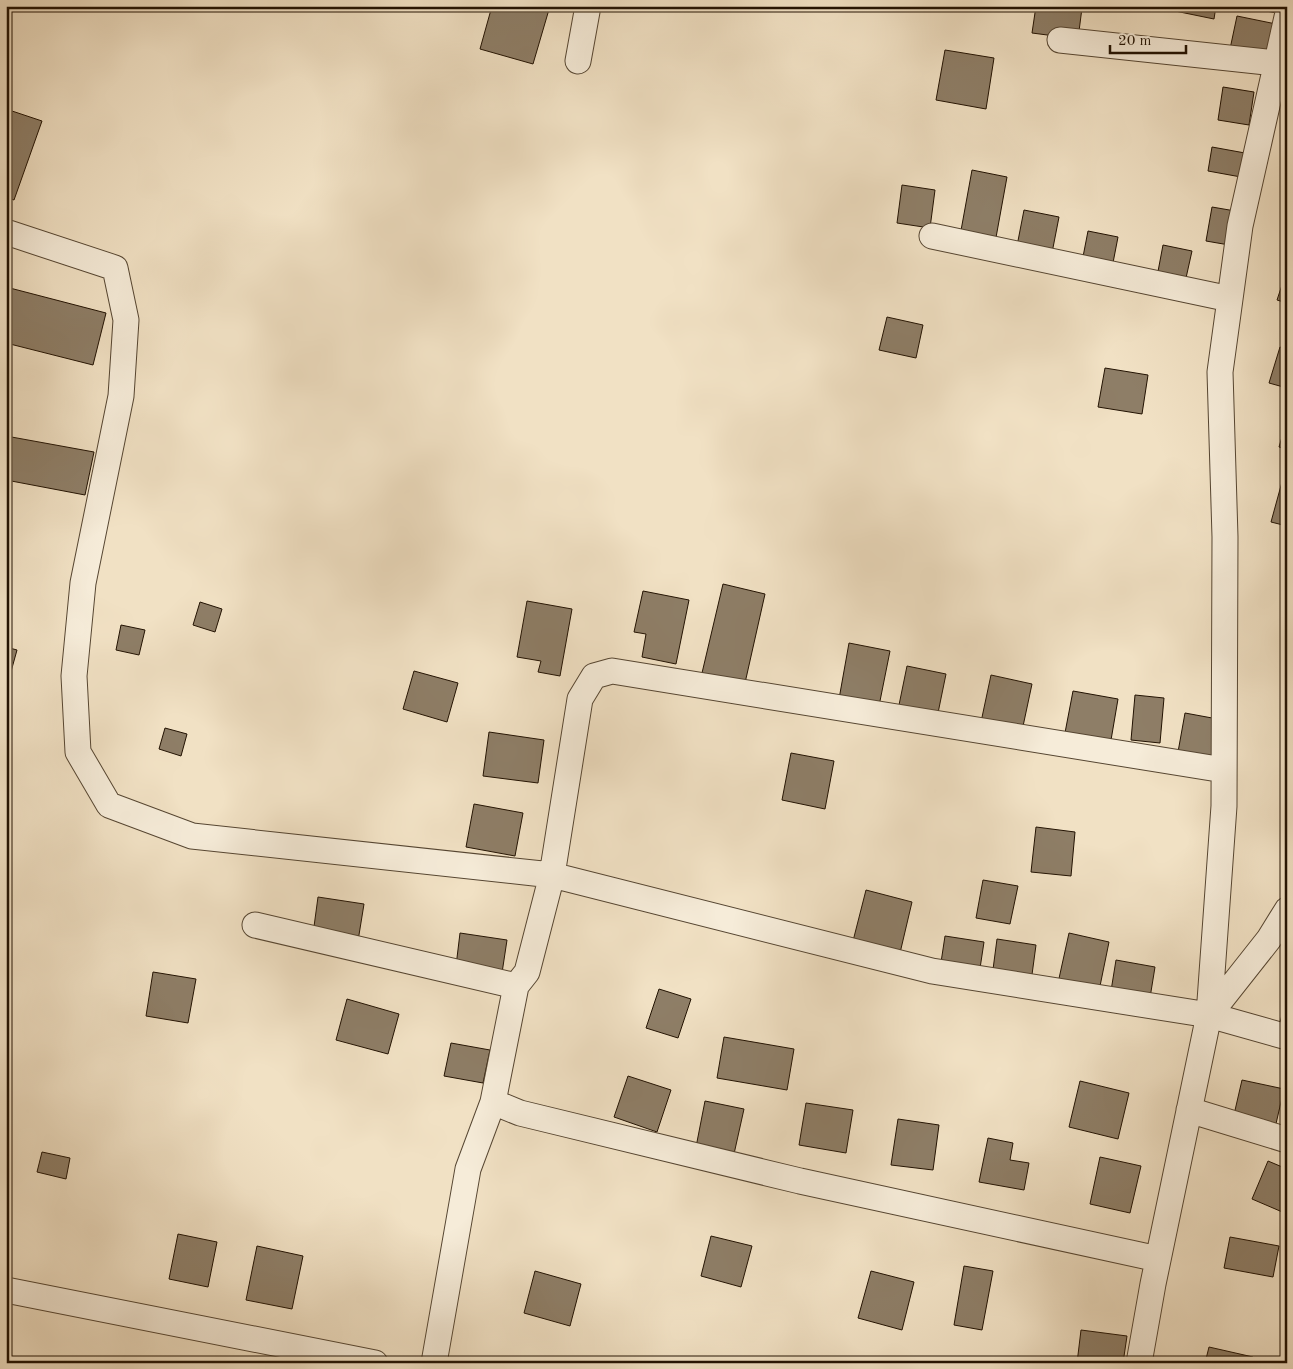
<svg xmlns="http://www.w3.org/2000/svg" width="1293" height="1369" viewBox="0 0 1293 1369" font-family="'Old Standard TT',serif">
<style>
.building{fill:#8e7e67;stroke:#221202}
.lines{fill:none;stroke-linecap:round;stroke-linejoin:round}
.minor-casing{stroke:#564632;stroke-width:27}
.minor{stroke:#f6ecd9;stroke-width:25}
</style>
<rect width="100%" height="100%" fill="#f1e1c4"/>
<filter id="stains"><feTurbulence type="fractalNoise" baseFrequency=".004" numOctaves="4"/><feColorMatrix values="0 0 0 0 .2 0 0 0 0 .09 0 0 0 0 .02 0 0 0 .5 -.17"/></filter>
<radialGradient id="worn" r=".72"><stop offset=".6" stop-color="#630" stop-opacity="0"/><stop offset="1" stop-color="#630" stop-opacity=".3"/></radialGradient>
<path class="building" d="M 492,6 L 550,6 L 533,64 L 480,49 Z
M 1036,6 L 1068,6 L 1082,8 L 1078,39 L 1032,33 Z
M 1176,6 L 1216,6 L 1214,19 L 1175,11 Z
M 1242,6 L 1278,6 L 1276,13 Z
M 1237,16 L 1276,24 L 1269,57 L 1230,49 Z
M 945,50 L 994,58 L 986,109 L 936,100 Z
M 1223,87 L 1254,92 L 1249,125 L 1218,120 Z
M 6,109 L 42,121 L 14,200 L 6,197 Z
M 1212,147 L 1245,153 L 1241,177 L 1208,171 Z
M 972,170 L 1007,177 L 995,243 L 960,236 Z
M 902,185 L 935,190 L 930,228 L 897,223 Z
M 1212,207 L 1241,212 L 1235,246 L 1206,241 Z
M 1024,210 L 1059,217 L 1051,258 L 1016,251 Z
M 1088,231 L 1118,237 L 1112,268 L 1082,262 Z
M 1163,245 L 1192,251 L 1184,287 L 1156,282 Z
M 1287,270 L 1287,303 L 1277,300 Z
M 6,287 L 106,313 L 93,365 L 6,343 Z
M 887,317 L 923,325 L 916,358 L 879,350 Z
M 1280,347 L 1287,349 L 1287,388 L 1269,383 Z
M 1105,368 L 1148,375 L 1142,414 L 1098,407 Z
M 1287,420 L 1287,449 L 1279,447 Z
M 6,436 L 94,452 L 85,495 L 6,480 Z
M 1285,471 L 1287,472 L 1287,526 L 1271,522 Z
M 723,584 L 765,594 L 745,683 L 702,673 Z
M 643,591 L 689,600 L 676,664 L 642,657 L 646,634 L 634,632 Z
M 527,601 L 572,609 L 560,676 L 538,672 L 541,661 L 517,657 Z
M 200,602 L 222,609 L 215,632 L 193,625 Z
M 121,625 L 145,630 L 139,655 L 116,650 Z
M 849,643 L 890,651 L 879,706 L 839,699 Z
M 6,647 L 17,650 L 7,686 L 6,686 Z
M 907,666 L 946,674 L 938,713 L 899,705 Z
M 414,671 L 458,683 L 447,722 L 403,709 Z
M 991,675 L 1032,684 L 1022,731 L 981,722 Z
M 1073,691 L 1118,699 L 1110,746 L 1064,738 Z
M 1135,695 L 1164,698 L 1160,743 L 1131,740 Z
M 1185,713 L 1223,720 L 1216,759 L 1178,752 Z
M 165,728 L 187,734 L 181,756 L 159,749 Z
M 489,732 L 544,740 L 538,783 L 483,776 Z
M 791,753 L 834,761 L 825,809 L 782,800 Z
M 474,804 L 523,813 L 515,856 L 466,847 Z
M 1036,827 L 1075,832 L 1071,876 L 1031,872 Z
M 983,880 L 1018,886 L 1010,924 L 976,918 Z
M 866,890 L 912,902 L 900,953 L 853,941 Z
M 318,897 L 364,904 L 358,941 L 313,934 Z
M 460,933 L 507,940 L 502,973 L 456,966 Z
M 1069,933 L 1109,942 L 1099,991 L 1058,983 Z
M 945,936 L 984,942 L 979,975 L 940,969 Z
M 997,939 L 1036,945 L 1031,982 L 992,977 Z
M 1116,960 L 1155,967 L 1149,1004 L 1110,997 Z
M 153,972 L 196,979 L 188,1023 L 146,1016 Z
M 659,989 L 691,999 L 678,1038 L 646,1028 Z
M 1287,998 L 1287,1024 L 1280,1022 Z
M 347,999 L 399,1014 L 388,1054 L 336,1040 Z
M 724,1037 L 794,1049 L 787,1090 L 717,1078 Z
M 451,1043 L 490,1050 L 483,1083 L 444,1076 Z
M 628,1076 L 671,1090 L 657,1132 L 614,1117 Z
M 1242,1080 L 1284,1089 L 1275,1128 L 1233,1119 Z
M 1080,1081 L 1129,1093 L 1118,1139 L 1069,1127 Z
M 705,1101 L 744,1109 L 734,1154 L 696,1147 Z
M 806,1103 L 853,1110 L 846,1153 L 799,1145 Z
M 898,1119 L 939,1125 L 933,1170 L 891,1165 Z
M 988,1138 L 1013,1143 L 1010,1160 L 1029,1163 L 1024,1190 L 979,1182 Z
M 42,1152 L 70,1158 L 66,1179 L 37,1172 Z
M 1100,1157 L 1141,1166 L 1130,1213 L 1090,1204 Z
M 1268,1161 L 1287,1169 L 1287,1214 L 1252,1199 Z
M 178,1234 L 217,1242 L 208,1287 L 169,1279 Z
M 711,1236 L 752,1246 L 741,1287 L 701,1276 Z
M 1230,1237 L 1279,1246 L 1273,1277 L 1224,1268 Z
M 257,1246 L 303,1256 L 292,1309 L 246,1300 Z
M 964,1266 L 993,1271 L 982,1330 L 954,1325 Z
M 535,1271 L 581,1284 L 570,1326 L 524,1313 Z
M 871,1271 L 914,1282 L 902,1330 L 858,1318 Z
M 1081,1330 L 1127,1336 L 1123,1363 L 1077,1363 Z
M 1209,1347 L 1253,1357 L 1251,1363 L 1205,1363 Z"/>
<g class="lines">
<g class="minor-casing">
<path id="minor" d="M 1060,40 L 1276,63
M 578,61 L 588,6
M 6,232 L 115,268 L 126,320 L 121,396 L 83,583 L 74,676 L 78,752 L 109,805 L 192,836 L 552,875 L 932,971 L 1209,1015 L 1287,1037
M 932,236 L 1230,299
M 255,925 L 516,986
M 1209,1015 L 1269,939 L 1287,910
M 493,1102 L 520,1113 L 800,1181 L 1158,1259
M 1189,1110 L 1287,1140
M 6,1290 L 375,1363
M 434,1363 L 468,1169 L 493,1102 L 516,986 L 527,972 L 552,875 L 580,699 L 594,676 L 612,671 L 1224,770
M 1139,1363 L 1153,1284 L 1209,1015 L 1224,806 L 1225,537 L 1220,372 L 1240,226 L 1287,17"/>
</g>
<use href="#minor" class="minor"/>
</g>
<rect width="1293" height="1369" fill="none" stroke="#f1e1c4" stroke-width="25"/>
<rect x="8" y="8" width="1278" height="1354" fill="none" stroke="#221202" stroke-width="2.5"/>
<rect x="12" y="12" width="1268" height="1344" fill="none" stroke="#221202"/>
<path d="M1110 45v8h76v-8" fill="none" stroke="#221202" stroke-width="2.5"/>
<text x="1118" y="45" font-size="15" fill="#221202" stroke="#f6ecd9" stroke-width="4" paint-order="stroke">20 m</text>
<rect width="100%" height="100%" filter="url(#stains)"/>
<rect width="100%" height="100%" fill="url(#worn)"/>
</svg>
